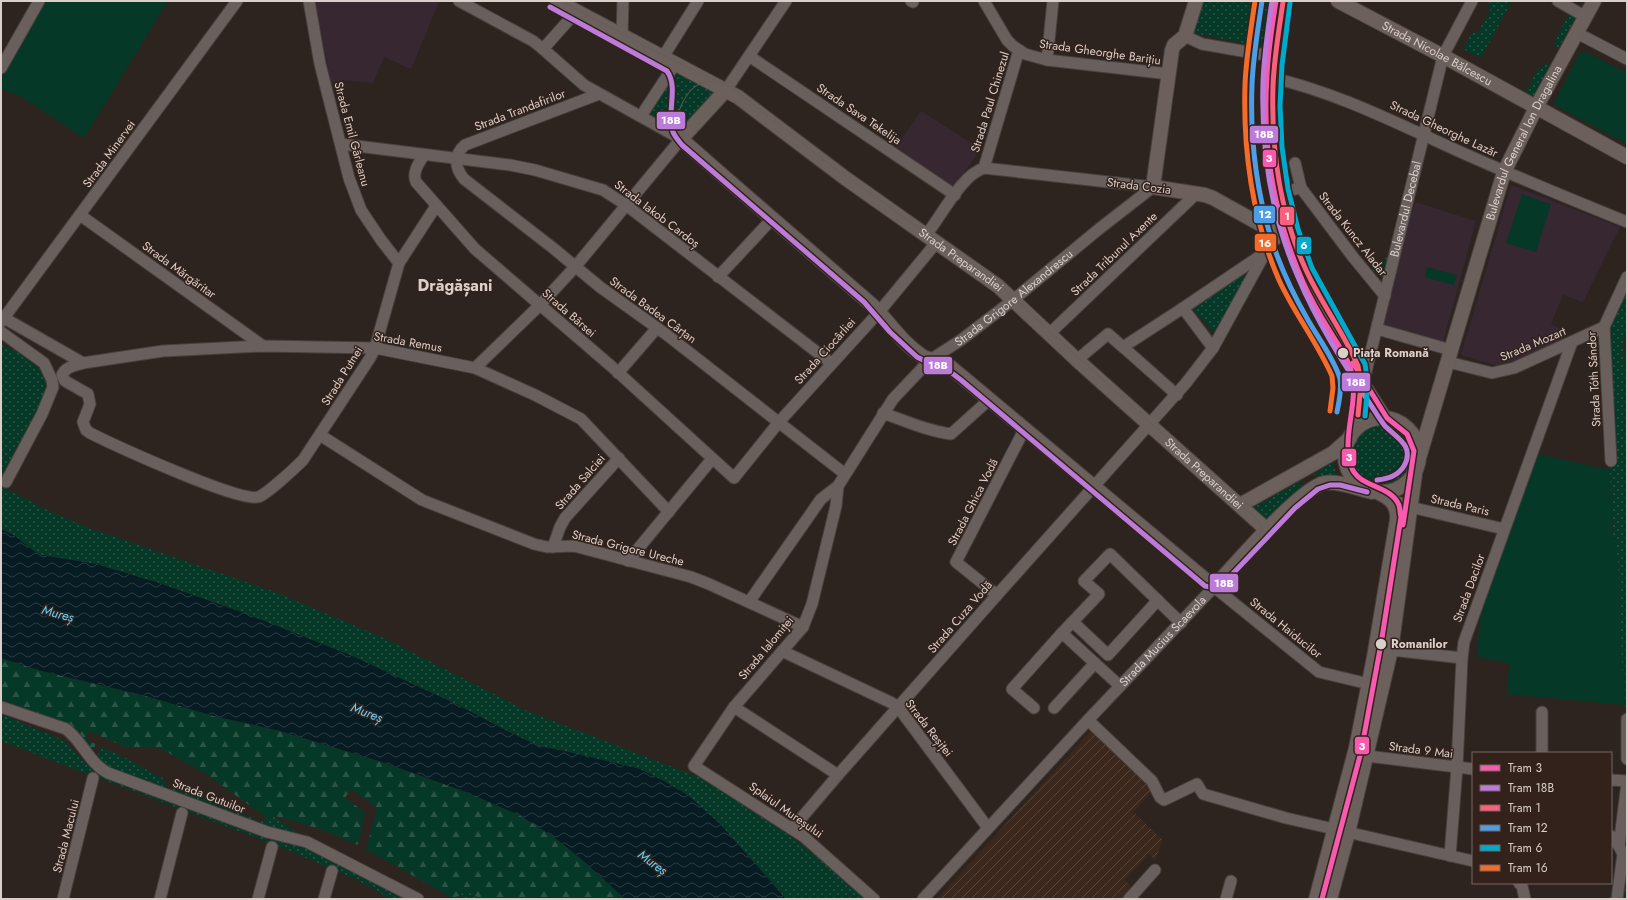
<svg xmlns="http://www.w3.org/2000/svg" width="1628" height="900" viewBox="0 0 1628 900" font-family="Jost,sans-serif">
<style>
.industrial{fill:url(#industrial-furrows)}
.education{fill:#372730}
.grass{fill:url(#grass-dots)}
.forest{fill:url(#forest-firs)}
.pitch{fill:#063827}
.water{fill:url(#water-waves)}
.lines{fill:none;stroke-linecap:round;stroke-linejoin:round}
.minor-casing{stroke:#48403c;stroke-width:13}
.major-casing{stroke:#48403c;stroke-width:16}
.minor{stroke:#69605e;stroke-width:11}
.major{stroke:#6c605d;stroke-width:14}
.tram{stroke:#645d5c;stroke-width:1}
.tram-1-casing{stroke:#32221b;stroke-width:8}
.tram-2-casing{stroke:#32221b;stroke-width:8}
.tram-3-casing{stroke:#32221b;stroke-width:8}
.tram-4-casing{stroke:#32221b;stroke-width:8}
.tram-5-casing{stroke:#32221b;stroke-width:8}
.tram-6-casing{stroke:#32221b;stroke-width:8}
.tram-1{stroke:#f75aaf;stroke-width:5}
.tram-2{stroke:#bd7bd9;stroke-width:5}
.tram-3{stroke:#f8607d;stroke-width:5}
.tram-4{stroke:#4d9ee5;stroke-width:5}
.tram-5{stroke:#00a9ce;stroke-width:5}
.tram-6{stroke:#f36c2b;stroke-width:5}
.stop-dot{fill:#dacfca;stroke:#32221b;stroke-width:1.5}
.labels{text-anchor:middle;stroke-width:3;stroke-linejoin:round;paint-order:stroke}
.street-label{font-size:12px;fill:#dacfca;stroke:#32221b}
.stop-label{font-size:12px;font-weight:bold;fill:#dacfca;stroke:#32221b;text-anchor:start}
.water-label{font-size:13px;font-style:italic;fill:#63d0f7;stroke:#32221b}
.district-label{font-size:16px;font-weight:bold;fill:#dacfca;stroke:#32221b}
.line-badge{stroke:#32221b;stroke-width:1.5}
.badge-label{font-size:11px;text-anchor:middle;font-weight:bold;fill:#fff}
</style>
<defs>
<pattern id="industrial-furrows" width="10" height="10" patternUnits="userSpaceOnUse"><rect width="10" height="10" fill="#3c271d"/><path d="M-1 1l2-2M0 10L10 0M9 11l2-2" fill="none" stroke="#58453c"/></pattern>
<pattern id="grass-dots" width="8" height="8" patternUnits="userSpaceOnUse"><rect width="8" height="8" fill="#063827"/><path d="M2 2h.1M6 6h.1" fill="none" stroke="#2a5445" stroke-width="1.8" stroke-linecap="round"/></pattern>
<pattern id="forest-firs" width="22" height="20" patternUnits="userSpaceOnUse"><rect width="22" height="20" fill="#063827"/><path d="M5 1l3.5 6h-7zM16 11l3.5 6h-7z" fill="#2a5445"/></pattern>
<pattern id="water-waves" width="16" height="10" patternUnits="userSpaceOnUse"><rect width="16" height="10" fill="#071b23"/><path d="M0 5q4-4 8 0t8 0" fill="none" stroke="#2b3b42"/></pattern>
</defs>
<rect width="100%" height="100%" fill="#2d2420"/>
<path class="industrial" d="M 1091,731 L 1154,789 L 1133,812 L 1163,840 L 1155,860 L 1149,854 L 1125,880 L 1135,891 L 1127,899 L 937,899 Z"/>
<path class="education" d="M 315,1 L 434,1 L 439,2 L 411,69 L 384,57 L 373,83 L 342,80 L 331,84 Z
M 921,111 L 980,149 L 954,188 L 896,147 Z
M 1511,185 L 1620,227 L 1583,302 L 1563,295 L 1551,324 L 1566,332 L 1563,340 L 1501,367 L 1461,355 Z
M 1415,202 L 1476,221 L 1443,342 L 1381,324 Z"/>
<path class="grass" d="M 1200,1 L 1272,1 L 1261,47 L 1190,32 Z
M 1490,1 L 1512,1 L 1481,58 L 1463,49 L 1472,32 L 1477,34 L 1491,8 L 1487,6 Z
M 1569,13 L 1576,17 L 1558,49 L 1554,46 L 1557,41 L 1555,40 Z
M 1545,63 L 1550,65 L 1533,97 L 1525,93 L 1539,67 L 1543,68 Z
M 677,71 L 713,88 L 714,96 L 685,128 L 679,130 L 652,116 L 650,112 L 651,107 Z
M 1387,257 L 1388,258 L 1384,278 L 1375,273 L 1372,269 Z
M 1627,270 L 1627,327 L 1624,340 L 1624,350 L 1627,386 L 1627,708 L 1624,705 L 1609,470 L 1599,341 L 1603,318 Z
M 1243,273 L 1245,277 L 1215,331 L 1213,332 L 1194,310 L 1194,307 Z
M 1,344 L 25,356 L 46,375 L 49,388 L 1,477 Z
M1352 455a30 30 0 1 1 60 0a30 30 0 1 1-60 0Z
M 1332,461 L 1337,476 L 1312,476 Z
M 1301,481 L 1303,484 L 1269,519 L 1263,521 L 1249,508 L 1258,505 Z
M 1,486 L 43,508 L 84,526 L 278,593 L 386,639 L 525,710 L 701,778 L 782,830 L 833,869 L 864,899 L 786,899 L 721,825 L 689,796 L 664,781 L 640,769 L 569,752 L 539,746 L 511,733 L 458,705 L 350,655 L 244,613 L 159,583 L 96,564 L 42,555 L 34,552 L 8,532 L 1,529 Z
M 1,714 L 65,741 L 82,760 L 97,772 L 309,848 L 410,899 L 391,899 L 355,879 L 288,850 L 1,741 Z
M 101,747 L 120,755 L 164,779 L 166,785 L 163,791 L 95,761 Z
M 172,784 L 261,822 L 272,815 L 302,836 L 283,834 L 172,792 L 171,788 Z
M 1627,830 L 1627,899 L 1609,899 Z
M 466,890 L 480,899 L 459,899 L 459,896 Z"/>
<path class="forest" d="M 1,658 L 42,671 L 146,696 L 214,716 L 280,731 L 382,762 L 469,793 L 521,816 L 554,837 L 586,863 L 625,899 L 480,899 L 466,890 L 459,896 L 452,898 L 366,849 L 377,808 L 351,789 L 345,798 L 365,812 L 358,845 L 326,831 L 272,815 L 267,818 L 206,774 L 158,747 L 127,748 L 89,731 L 86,739 L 96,744 L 91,755 L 76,735 L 1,704 Z"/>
<path class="pitch" d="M 45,1 L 168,1 L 84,138 L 22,97 L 1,89 L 1,80 Z
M 1584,51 L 1627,73 L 1627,144 L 1558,107 L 1554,103 L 1579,54 Z
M 1522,194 L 1551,204 L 1536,252 L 1506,243 Z
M 1427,267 L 1457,275 L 1454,285 L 1425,277 Z
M 1534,453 L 1609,470 L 1613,539 L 1617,546 L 1624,705 L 1507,694 L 1509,663 L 1477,657 L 1481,607 Z"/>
<path class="water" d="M 1,529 L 15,536 L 34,551 L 42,555 L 96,564 L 159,583 L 244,613 L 350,655 L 458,705 L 511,733 L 539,746 L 569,752 L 640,769 L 664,781 L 689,796 L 721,825 L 786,899 L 625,899 L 586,863 L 554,837 L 521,816 L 469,793 L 382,762 L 280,731 L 214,716 L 146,696 L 42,671 L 1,658 Z"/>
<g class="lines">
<g class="minor-casing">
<g id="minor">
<path d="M 309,1 L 320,64 L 349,178 L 361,210 L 381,240 L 399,263"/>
<path d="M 459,1 L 533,41 L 543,49 L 584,85 L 681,139 L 575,267 L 540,305 L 475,368"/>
<path d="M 911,1 L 913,2"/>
<path d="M 984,1 L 1007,40 L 1013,46 L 1025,54 L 1047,60 L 1169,74"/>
<path d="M 1558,1 L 1586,17"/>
<path d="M 1577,33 L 1627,59"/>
<path d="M 622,36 L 623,1"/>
<path d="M 1185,36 L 1202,44 L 1271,56"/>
<path d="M 543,49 L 576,12"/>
<path d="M 749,56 L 955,195"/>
<path d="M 663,57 L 698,1"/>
<path d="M 1047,60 L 1053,1"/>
<path d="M 1,68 L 39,1"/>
<path d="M 1269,77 C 1336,92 1394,122 1456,150 C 1512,175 1570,199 1627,222"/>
<path d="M 726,90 L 786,1"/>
<path d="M 599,94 L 465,145 C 453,155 455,168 464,179 L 553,248 L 600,287 L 667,335 L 845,474"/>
<path d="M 641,116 L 675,64"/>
<path d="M 341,144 L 510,165 L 535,170 L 603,190 L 626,205 L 831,363"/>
<path d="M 424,155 C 419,163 412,172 416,182 L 475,249 L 611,366 L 734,478 L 779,422 L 879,312 L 936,243"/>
<path d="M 1295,163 L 1301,188 L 1353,257 L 1385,296"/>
<path d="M 984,168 L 1019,50"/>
<path d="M 1278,193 L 1301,188"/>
<path d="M 80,215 L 263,346"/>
<path d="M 926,235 C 941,217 961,175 984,168 L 1153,187"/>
<path d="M 718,277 L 772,219"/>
<path d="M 4,318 L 83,363 C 75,366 66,366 62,375 L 65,381 L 88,394 L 90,404 L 83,422 L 86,430 L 90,433 C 114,445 238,502 258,497 C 266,495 295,468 303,460 L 370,358 L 375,348 L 399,263 L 436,206"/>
<path d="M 1,322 L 237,1"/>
<path d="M 1377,329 L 1451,350"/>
<path d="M 1,332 L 44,363 L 52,380 L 53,387 L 42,414 L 6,482"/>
<path d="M 1049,334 L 1197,193"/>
<path d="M 1213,348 L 1183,308 L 1263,254"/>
<path d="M 1077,360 L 1108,334 L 1123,347"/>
<path d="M 1448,362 L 1492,373 L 1514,368 L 1604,327"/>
<path d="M 83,363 L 163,351 L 263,346 L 375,348 L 475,368 L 535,395 L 581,419 L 669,512"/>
<path d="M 618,373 L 657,328"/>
<path id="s1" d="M 1363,384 L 1443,56 L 1472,1"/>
<path d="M 1177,395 L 1123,347 L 1183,308"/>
<path d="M 883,413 C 905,421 928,431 951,434 L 990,399"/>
<path d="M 320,435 L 422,500 L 534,544 L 547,547 L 574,546 L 691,577 L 709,584 L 803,627"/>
<path d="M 1611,461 L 1604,327 L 1627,277"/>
<path d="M 838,486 L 836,506 L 812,604 L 803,627 L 734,707 L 694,766 L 803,836 L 874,899"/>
<path d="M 1392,500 L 1410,507 L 1504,529"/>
<path d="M 553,547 L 560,527 L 565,518 L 619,458"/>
<path d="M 628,561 L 712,459"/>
<path d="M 997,595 L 956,562 L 1025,428"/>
<path id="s2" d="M 749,602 L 821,499 L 838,486 L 893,399 L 930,360 L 961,340 L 1013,300 L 1099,229 L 1153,187"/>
<path d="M 1073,622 L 1108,655 L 1158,600"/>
<path d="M 1062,633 L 1099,594 L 1084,581 L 1110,554 L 1181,623"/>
<path d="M 1391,650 L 1462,658"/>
<path d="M 782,651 L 892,703 L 898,707 L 988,828"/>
<path d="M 1,707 L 66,729 C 83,742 89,763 108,773 L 267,832 L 307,842 L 418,899"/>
<path d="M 734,707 L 838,775"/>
<path d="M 1034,708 L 1012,689 L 1062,633 L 1120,686"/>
<path d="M 1054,708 L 1095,663"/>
<path d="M 1627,719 L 1627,759"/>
<path d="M 1088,720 L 1152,781 L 1160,797 L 1164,800 L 1197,784 L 1203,794 L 1286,818 L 1473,861"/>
<path d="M 1542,753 L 1542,712"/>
<path d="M 1367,756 L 1473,769"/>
<path d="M 1611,780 L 1627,781"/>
<path d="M 792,829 L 838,775 L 997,595 L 1186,383 L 1213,348 L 1270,244 L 1286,231"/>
<path d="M 1611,836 L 1619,846 L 1623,854 L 1617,899"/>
<path d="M 1619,846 L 1627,783"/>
<path d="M 1450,856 L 1457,767 L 1462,658 L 1464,642 L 1572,342"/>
<path d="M 1519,883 L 1522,886 L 1525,899"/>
<path d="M 63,899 L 93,778"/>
<path d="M 160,899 L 182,813"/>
<path d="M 258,899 L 272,847"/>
<path d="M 324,899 L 332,871"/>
<path id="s3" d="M 923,899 L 1088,720 L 1214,587 L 1319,672 L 1369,684"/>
<path d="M 1129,899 L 1155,870"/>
<path d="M 1226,899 L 1231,881"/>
</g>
</g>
<g class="major-casing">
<g id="major">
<path id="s4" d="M 557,1 L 738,97 L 845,178 L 998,286 L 1077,360 L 1267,530"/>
<path d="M 1196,1 L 1185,36 L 1174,45 L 1172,50 L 1153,187 L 1205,195 L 1213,198 L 1267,228 L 1286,231"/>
<path d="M 1279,1 L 1271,56 L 1268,106 L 1272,164 L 1286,231 L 1308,288 L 1363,384 L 1384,417"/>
<path id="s5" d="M 1338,1 L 1443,56 L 1627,157"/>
<path d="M 726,90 L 681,139 L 722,175 L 872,305 C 889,322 902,343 922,356 C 930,361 940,360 948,365 L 1214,587 C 1234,566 1299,489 1324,483 C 1336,480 1359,489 1372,492"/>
<circle cx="1382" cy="455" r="37"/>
<path d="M 1355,428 L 1363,384"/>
<path id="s6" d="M 1419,458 L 1504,172 L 1539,102 L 1594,1"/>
<path d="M 1240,505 L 1333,453 L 1350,438"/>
<path d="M 1316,899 L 1356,748 L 1374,657 L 1397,520 C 1398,506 1392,499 1379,493"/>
<path d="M 1330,899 L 1348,833 L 1391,650 L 1415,474"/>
</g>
</g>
<use href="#minor" class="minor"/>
<use href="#major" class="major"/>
<path class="tram" d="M 561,1 L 674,61 L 731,87 L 833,167 L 1003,287 L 1057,338 L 1257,519 L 1262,527 L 1259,538
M 679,111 C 685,95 695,79 715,82
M 1240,502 L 1250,505 L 1255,504 L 1335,457 L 1353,435 L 1367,425 L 1381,421 L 1393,424"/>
<g class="tram-1-casing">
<path id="tram-1" d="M 1276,1 C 1272,26 1268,51 1267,76 C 1262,147 1275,218 1303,282 C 1311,300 1321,317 1331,333 C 1338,345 1347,356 1351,370 C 1360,402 1341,435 1351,466 C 1358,488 1390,484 1399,505 C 1400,509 1400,513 1401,517 L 1381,644 L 1361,752 L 1322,899
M 1353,363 L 1387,418 L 1407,434 L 1414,451 L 1403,525"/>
</g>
<g class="tram-2-casing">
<path id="tram-2" d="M 1272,1 C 1268,28 1264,55 1263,82 C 1261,148 1271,216 1298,277 C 1318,325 1348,370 1376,413 C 1379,418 1382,422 1385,426 C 1397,438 1415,446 1404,466 C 1398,476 1388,479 1377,480
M 550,7 L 667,71 C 679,88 666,113 673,132 C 675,137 679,141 682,145 L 864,302 L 890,332 L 917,357 L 927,362 L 944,367 L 961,380 L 1205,586 L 1215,588 L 1223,584 L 1295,508 L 1318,489 L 1330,485 L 1340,485 L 1367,492"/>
</g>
<g class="tram-3-casing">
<path id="tram-3" d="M 1283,2 C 1279,30 1274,58 1273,86 C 1271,148 1280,214 1306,270 C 1321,303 1344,333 1358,366 L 1361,384 L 1358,415"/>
</g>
<g class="tram-4-casing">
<path id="tram-4" d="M 1262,1 C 1258,29 1253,57 1252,85 C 1250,136 1256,189 1271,238 C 1280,267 1293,294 1308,320 C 1317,336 1336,362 1340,379 C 1342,390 1339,401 1337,412"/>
</g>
<g class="tram-5-casing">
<path id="tram-5" d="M 1290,3 L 1282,65 L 1280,106 L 1282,147 L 1288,189 L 1298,229 L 1312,268 L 1365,364 L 1368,384 L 1365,416"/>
</g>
<g class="tram-6-casing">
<path id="tram-6" d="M 1255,1 C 1251,29 1246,57 1245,85 C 1243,151 1253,220 1279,280 C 1294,313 1317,342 1332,376 L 1333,388 L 1330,411"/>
</g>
<use href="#tram-1" class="tram-1"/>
<use href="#tram-2" class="tram-2"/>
<use href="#tram-3" class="tram-3"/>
<use href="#tram-4" class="tram-4"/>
<use href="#tram-5" class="tram-5"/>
<use href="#tram-6" class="tram-6"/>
</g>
<g class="stop-dot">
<circle cx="1343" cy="353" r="6"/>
<circle cx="1381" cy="644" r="6"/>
</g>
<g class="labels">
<g class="street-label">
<text transform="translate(1100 52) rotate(8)" y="4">Strada Gheorghe Barițiu</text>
<text dy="4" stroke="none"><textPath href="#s5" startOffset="112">Strada Nicolae Bălcescu</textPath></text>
<text transform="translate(990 102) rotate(-73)" y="4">Strada Paul Chinezul</text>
<text transform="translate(520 110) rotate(-21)" y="4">Strada Trandafirilor</text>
<text transform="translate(859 114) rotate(34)" y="4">Strada Sava Tekelija</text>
<text transform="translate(1444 129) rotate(25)" y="4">Strada Gheorghe Lazăr</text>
<text transform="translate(352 134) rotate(75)" y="4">Strada Emil Gârleanu</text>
<text dy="4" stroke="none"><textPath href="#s6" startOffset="333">Bulevardul General Ion Dragalina</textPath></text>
<text transform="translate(109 154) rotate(-54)" y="4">Strada Minervei</text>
<text transform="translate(1139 186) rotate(7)" y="4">Strada Cozia</text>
<text dy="4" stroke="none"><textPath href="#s1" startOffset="180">Bulevardul Decebal</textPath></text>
<text transform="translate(657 214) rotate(37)" y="4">Strada Iakob Cardoș</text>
<text transform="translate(1353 234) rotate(52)" y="4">Strada Kuncz Aladar</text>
<text transform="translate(1114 254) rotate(-44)" y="4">Strada Tribunul Axente</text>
<text dy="4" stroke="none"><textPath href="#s4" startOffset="481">Strada Preparandiei</textPath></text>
<text transform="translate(179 270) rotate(36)" y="4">Strada Mărgăritar</text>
<text dy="4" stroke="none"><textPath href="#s2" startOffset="408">Strada Grigore Alexandrescu</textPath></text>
<text transform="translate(653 310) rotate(36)" y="4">Strada Badea Cârțan</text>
<text transform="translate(569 313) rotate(41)" y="4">Strada Bârsei</text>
<text transform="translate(408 342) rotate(10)" y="4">Strada Remus</text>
<text transform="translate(1533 344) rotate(-23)" y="4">Strada Mozart</text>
<text transform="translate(825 351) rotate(-48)" y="4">Strada Ciocârliei</text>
<text transform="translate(342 376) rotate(-58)" y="4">Strada Putnei</text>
<text transform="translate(1594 379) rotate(-93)" y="4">Strada Tóth Sándor</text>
<text dy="4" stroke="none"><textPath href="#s4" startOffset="805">Strada Preparandiei</textPath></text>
<text transform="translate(580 482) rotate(-49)" y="4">Strada Salciei</text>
<text transform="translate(973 502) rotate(-63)" y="4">Strada Ghica Vodă</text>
<text transform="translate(1460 505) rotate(13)" y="4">Strada Paris</text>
<text transform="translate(628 548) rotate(14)" y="4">Strada Grigore Ureche</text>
<text transform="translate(1469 588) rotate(-70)" y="4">Strada Dacilor</text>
<text transform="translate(960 617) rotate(-49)" y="4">Strada Cuza Vodă</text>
<text transform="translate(1286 628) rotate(39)" y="4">Strada Haiducilor</text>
<text dy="4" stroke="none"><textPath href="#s3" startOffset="352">Strada Mucius Scaevola</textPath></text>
<text transform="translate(766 648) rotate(-50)" y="4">Strada Ialomiței</text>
<text transform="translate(929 728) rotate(52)" y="4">Strada Reșiței</text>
<text transform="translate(1421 750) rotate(7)" y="4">Strada 9 Mai</text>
<text transform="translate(209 796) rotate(21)" y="4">Strada Gutuilor</text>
<text transform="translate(786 810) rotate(35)" y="4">Splaiul Mureșului</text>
<text transform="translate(66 836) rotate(-76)" y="4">Strada Macului</text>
</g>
<g class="stop-label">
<text x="1353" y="357">Piața Romană</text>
<text x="1391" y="648">Romanilor</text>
</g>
<g class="water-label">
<text transform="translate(58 613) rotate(15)" y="5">Mureș</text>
<text transform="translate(367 712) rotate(21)" y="5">Mureș</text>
<text transform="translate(653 862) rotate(36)" y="5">Mureș</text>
</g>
<g class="district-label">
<text x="455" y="291">Drăgășani</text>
</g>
</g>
<g class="line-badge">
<rect x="656" y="111" width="30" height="19" rx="4" fill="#bd7bd9"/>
<rect x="1249" y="125" width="30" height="19" rx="4" fill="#bd7bd9"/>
<rect x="1262" y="149" width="15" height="19" rx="4" fill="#f75aaf"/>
<rect x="1253" y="205" width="23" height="19" rx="4" fill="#4d9ee5"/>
<rect x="1279" y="206" width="16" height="20" rx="4" fill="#f8607d"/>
<rect x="1254" y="233" width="23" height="19" rx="4" fill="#f36c2b"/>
<rect x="1296" y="236" width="16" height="19" rx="4" fill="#00a9ce"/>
<rect x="923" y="356" width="30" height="19" rx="4" fill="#bd7bd9"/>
<rect x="1341" y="372" width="30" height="20" rx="4" fill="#bd7bd9"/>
<rect x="1341" y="448" width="16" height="19" rx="4" fill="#f75aaf"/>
<rect x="1209" y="573" width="30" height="20" rx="4" fill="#bd7bd9"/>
<rect x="1354" y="736" width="16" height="19" rx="4" fill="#f75aaf"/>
</g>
<g class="badge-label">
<text x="671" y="124">18B</text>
<text x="1264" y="138">18B</text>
<text x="1269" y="162">3</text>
<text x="1265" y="218">12</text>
<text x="1287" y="220">1</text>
<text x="1265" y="247">16</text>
<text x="1304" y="249">6</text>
<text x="938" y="369">18B</text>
<text x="1356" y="386">18B</text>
<text x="1349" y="461">3</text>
<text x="1224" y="587">18B</text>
<text x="1362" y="750">3</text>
</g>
<rect width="1628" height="900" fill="none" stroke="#dacfca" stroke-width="4"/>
<rect x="1472" y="752" width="140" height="132" fill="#32221b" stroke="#756761"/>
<rect x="1480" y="765" width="20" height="6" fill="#f75aaf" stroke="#756761"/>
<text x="1508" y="772" font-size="12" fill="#dacfca">Tram 3</text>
<rect x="1480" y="785" width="20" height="6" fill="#bd7bd9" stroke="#756761"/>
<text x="1508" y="792" font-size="12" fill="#dacfca">Tram 18B</text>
<rect x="1480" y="805" width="20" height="6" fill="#f8607d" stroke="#756761"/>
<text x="1508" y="812" font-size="12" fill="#dacfca">Tram 1</text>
<rect x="1480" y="825" width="20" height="6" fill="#4d9ee5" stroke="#756761"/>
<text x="1508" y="832" font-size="12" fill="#dacfca">Tram 12</text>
<rect x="1480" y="845" width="20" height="6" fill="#00a9ce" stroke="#756761"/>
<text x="1508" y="852" font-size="12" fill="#dacfca">Tram 6</text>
<rect x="1480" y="865" width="20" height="6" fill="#f36c2b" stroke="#756761"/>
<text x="1508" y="872" font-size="12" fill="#dacfca">Tram 16</text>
</svg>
